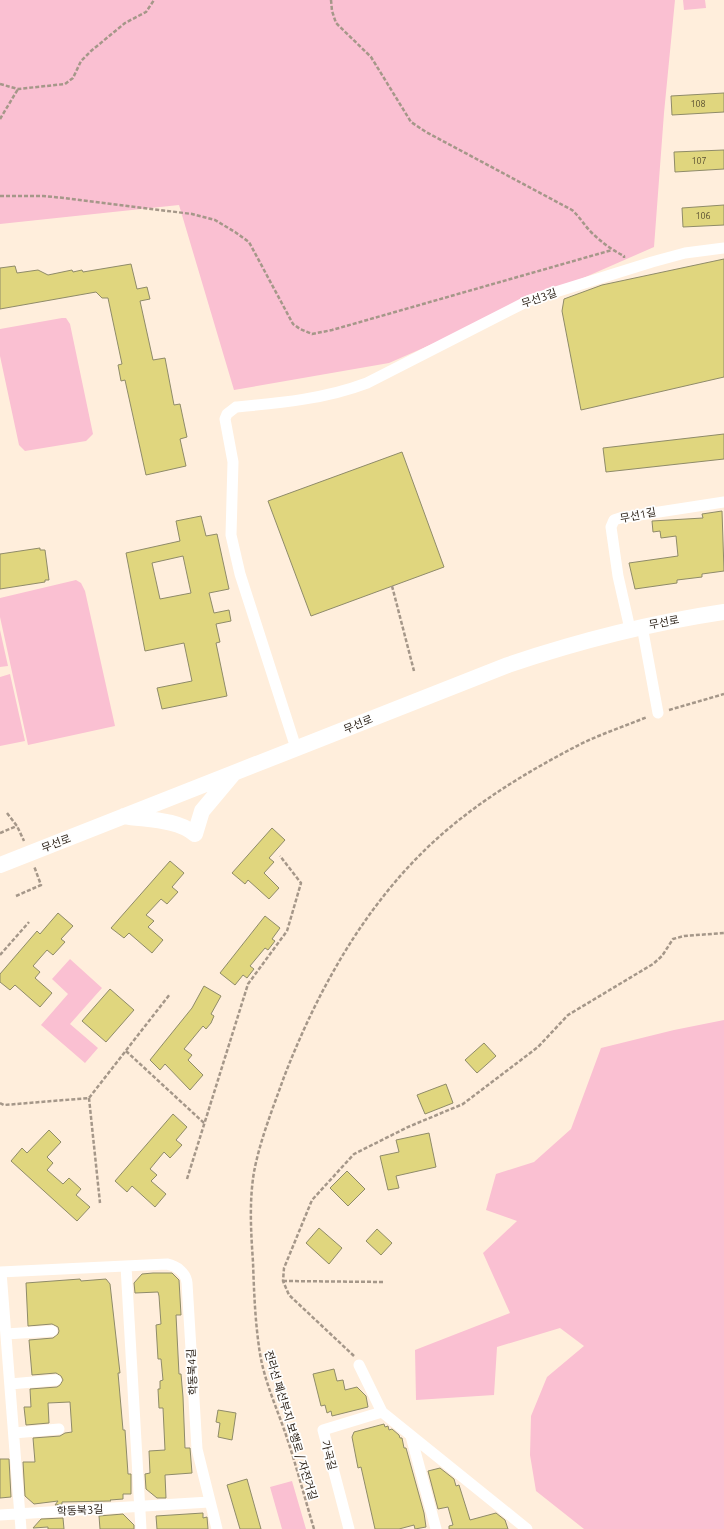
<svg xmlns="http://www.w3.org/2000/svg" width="724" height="1529" viewBox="0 0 724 1529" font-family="Ubuntu,'Noto Sans KR',sans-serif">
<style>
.green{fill:#fac0d2}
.building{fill:#e0d67e;stroke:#8f8b69;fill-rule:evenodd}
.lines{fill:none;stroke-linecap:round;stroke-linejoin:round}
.path{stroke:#a59789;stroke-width:2.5;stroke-dasharray:4 2;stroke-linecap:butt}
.street{stroke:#fff;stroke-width:11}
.secondary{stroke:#fff;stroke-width:16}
.labels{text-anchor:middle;stroke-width:3.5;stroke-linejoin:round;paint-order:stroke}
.number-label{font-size:9px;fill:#594f32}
.street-label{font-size:11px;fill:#2c2218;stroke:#fefefe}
</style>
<rect width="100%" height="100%" fill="#ffeedc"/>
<path class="green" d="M 0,0 L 675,0 L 664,113 L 654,247 L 389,363 L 234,390 L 179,205 L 0,224 Z
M 683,0 L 705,0 L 706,8 L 684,10 Z
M 62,318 L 66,318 L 70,324 L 93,434 L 86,441 L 25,451 L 19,445 L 0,356 L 0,329 Z
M 76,580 L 81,583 L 85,591 L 115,726 L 28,745 L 0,617 L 0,598 Z
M 0,630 L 8,666 L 0,667 Z
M 10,674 L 25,741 L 0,746 L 0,677 Z
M 70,959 L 102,988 L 70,1024 L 98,1048 L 85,1063 L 41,1025 L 68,994 L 52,979 Z
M 724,1020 L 724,1529 L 584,1529 L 536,1491 L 530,1455 L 531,1416 L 547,1377 L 584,1346 L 560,1328 L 497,1347 L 494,1395 L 416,1400 L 415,1350 L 510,1313 L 483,1253 L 517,1221 L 486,1210 L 496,1174 L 534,1162 L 571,1129 L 601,1048 L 674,1030 Z
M 292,1481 L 306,1529 L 282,1529 L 270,1487 Z"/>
<path class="building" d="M 724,93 L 724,112 L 672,115 L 671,96 Z
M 724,150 L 724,169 L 675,172 L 674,152 Z
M 724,205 L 724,225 L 683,227 L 682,208 Z
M 724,259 L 724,377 L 581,410 L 562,311 L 564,299 L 602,285 Z
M 131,264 L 137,289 L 147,287 L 150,299 L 140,301 L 153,360 L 165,358 L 174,405 L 180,404 L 187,437 L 180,439 L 186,466 L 146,475 L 125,380 L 121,381 L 118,365 L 122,364 L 108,298 L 102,298 L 96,292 L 0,309 L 0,268 L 15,266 L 17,273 L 38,270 L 48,275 L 72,270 L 73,272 L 82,270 L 83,272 Z
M 724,434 L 724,459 L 606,472 L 603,448 Z
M 402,452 L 444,567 L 311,616 L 268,501 Z
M 722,511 L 724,571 L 702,574 L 702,577 L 677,580 L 677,583 L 635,589 L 629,563 L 678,556 L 676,536 L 661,538 L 660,531 L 653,532 L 652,521 L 703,518 L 702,514 Z
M 201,516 L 206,536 L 217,534 L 229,589 L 209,593 L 214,613 L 229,610 L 231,621 L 216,624 L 220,642 L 216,643 L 227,696 L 162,709 L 157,688 L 192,681 L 184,643 L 145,651 L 126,553 L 180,541 L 176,521 ZM 183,556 L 191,593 L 160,599 L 152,563 Z
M 40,548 L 40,550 L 45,550 L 49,580 L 45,580 L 45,582 L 0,589 L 0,554 Z
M 272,828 L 285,840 L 269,858 L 274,862 L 264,873 L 279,888 L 269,899 L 248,880 L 245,884 L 232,873 Z
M 170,861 L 184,873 L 172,887 L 178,892 L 167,904 L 161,899 L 146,915 L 154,921 L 148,927 L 163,940 L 152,953 L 129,933 L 124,938 L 111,928 Z
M 58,913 L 73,926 L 61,939 L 65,942 L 53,955 L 47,950 L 33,966 L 40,972 L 35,978 L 52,993 L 40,1007 L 15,985 L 10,990 L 0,982 L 0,974 L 37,931 L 40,934 Z
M 265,916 L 280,928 L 272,939 L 275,941 L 268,950 L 265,948 L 250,966 L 254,969 L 247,978 L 243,975 L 235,985 L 220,973 Z
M 204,986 L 221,996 L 211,1014 L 214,1016 L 211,1023 L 206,1029 L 203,1026 L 184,1049 L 192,1055 L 188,1060 L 203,1075 L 190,1090 L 165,1064 L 160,1070 L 150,1060 L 192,1008 Z
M 110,989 L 134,1010 L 106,1042 L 82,1021 Z
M 484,1043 L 496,1056 L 477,1073 L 465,1060 Z
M 446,1084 L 453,1103 L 425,1114 L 417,1095 Z
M 173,1114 L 187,1127 L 176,1140 L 182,1145 L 170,1158 L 164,1152 L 150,1169 L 157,1175 L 151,1181 L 166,1194 L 155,1207 L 132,1186 L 127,1192 L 115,1181 Z
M 49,1130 L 61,1142 L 47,1157 L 53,1163 L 47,1170 L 63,1184 L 69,1178 L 81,1189 L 76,1195 L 90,1207 L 77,1221 L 11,1161 L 22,1148 L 27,1153 Z
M 429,1133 L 436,1167 L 396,1176 L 399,1188 L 388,1190 L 380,1156 L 399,1152 L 396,1140 Z
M 347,1171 L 365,1189 L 348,1206 L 330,1188 Z
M 319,1228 L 342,1248 L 329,1264 L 306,1243 Z
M 377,1229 L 392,1243 L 381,1255 L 366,1241 Z
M 153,1273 L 172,1273 L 179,1280 L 181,1315 L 176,1315 L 179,1374 L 181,1374 L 183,1397 L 185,1448 L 190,1448 L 192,1473 L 165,1475 L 166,1498 L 157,1498 L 146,1489 L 145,1474 L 150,1473 L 149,1451 L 165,1450 L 163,1408 L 159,1408 L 158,1389 L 160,1389 L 160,1381 L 163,1380 L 161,1359 L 158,1359 L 156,1325 L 161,1324 L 159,1296 L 158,1292 L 135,1293 L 134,1283 L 142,1274 Z
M 80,1279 L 81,1281 L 106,1279 L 110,1284 L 120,1373 L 118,1373 L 123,1430 L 125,1430 L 128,1474 L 131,1474 L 131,1494 L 123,1494 L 123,1499 L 110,1500 L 111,1501 L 62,1502 L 62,1504 L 55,1505 L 58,1501 L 34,1504 L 25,1496 L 23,1462 L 35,1462 L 33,1438 L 60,1436 L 65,1433 L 72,1432 L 70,1402 L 48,1403 L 49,1423 L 26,1425 L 24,1407 L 31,1407 L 30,1389 L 57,1387 L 60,1385 L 63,1380 L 61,1376 L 56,1373 L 32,1375 L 29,1340 L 53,1338 L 58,1334 L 59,1331 L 58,1327 L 52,1324 L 28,1326 L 26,1283 Z
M 334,1369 L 337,1381 L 343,1380 L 345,1390 L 357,1387 L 366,1396 L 368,1407 L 332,1416 L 331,1411 L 327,1413 L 325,1405 L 321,1406 L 313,1374 Z
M 218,1410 L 236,1413 L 232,1440 L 218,1437 L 220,1423 L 216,1422 Z
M 384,1424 L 385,1427 L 388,1426 L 389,1430 L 392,1429 L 399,1435 L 400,1438 L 402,1438 L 404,1448 L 406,1448 L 424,1513 L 426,1527 L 415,1529 L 414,1525 L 399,1529 L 375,1529 L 361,1467 L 358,1468 L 352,1437 L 354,1432 Z
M 0,1459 L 9,1459 L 11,1497 L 0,1498 Z
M 440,1468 L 454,1479 L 456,1486 L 459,1485 L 470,1520 L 496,1513 L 505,1520 L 508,1529 L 449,1529 L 449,1526 L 453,1525 L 448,1507 L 438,1509 L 428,1471 Z
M 247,1479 L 261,1529 L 240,1529 L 227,1485 Z
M 203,1513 L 203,1518 L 207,1517 L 208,1529 L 157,1529 L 156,1516 Z
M 123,1514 L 134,1525 L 134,1529 L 100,1529 L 99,1516 Z
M 63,1518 L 64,1529 L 48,1529 L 48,1527 L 33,1528 L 41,1519 Z"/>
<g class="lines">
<path class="path" d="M 331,0 L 332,11 L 336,23 L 371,57 L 411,122 L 426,132 L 572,210 C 580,217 584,225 591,232 C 601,242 612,250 624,256 L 624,258
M 0,84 L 18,89 L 65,84 L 73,78 L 81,61 L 91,51 L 125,23 L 146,12 L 154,0
M 0,119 L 18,89
M 0,196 L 43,196 L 64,198 L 192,214 L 215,220 L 235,232 L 249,242 L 293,324 L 300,329 L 312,334 L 332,330 L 612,250
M 392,586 L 414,671
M 669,710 L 724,694
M 7,813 L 17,826 L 24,841
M 0,833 L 17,826
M 16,896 L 41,885 L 34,866
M 0,955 L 29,922
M 126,1051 L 204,1123
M 89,1098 L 100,1203
M 0,1103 L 4,1105 L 89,1098 L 170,994
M 187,1179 L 248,984 L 287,931 L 301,883 L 280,856
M 283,1281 L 384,1282
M 354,1356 L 289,1295 L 283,1281 L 284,1268 L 312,1200 L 354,1154 L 408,1127 L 463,1104 L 538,1047 L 568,1015 L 653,964 L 662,956 L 673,939 L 684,936 L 724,933
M 314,1529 C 305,1499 297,1468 287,1438 C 277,1408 263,1379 259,1347 C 255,1319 254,1291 253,1262 C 251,1233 249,1202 254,1172 C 260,1140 273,1108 284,1077 C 320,984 371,894 448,829 C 486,797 529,771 573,748 C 597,735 623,727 647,717"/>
<path class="street" d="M 642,626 L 658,713
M 630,629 L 618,576 L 611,527 L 614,520 L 620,518 L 724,502
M 296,748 L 240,574 L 231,535 L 233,462 L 225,419 L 227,414 L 236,407 C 280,403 325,399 367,383 L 530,300 L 652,262 L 685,253 L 724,248
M 126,1266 L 141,1529
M 0,1272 L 167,1264 C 177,1266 186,1273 187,1283 L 197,1449 L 217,1529
M 1,1272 L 21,1529
M 6,1334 L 52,1331
M 359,1365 L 382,1412
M 10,1384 L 56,1380
M 14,1433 L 59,1429
M 411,1436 L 436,1529
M 0,1515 L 209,1502
M 349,1529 L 323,1430 L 382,1412 L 527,1529"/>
<path class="secondary" d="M 124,816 C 147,820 177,819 195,834 L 202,811 L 233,774
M 0,865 L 508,665 C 579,641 650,623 724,612"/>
</g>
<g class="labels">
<g class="number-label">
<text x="698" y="107">108</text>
<text x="699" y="164">107</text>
<text x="703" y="219">106</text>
</g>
<g class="street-label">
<text transform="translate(539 298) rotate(-19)" y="4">무선3길</text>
<text transform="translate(638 515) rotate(-11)" y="4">무선1길</text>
<text transform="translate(664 622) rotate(-11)" y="4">무선로</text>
<text transform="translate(358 724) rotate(-22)" y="4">무선로</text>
<text transform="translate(56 843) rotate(-21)" y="4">무선로</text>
<text transform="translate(192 1372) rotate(-93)" y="4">학동북4길</text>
<text transform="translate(291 1425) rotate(73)" y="4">전라선 폐선부지 보행로 / 자전거길</text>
<text transform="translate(329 1455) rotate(75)" y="4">가곡길</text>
<text transform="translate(80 1510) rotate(-3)" y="4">학동북3길</text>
</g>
</g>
</svg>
